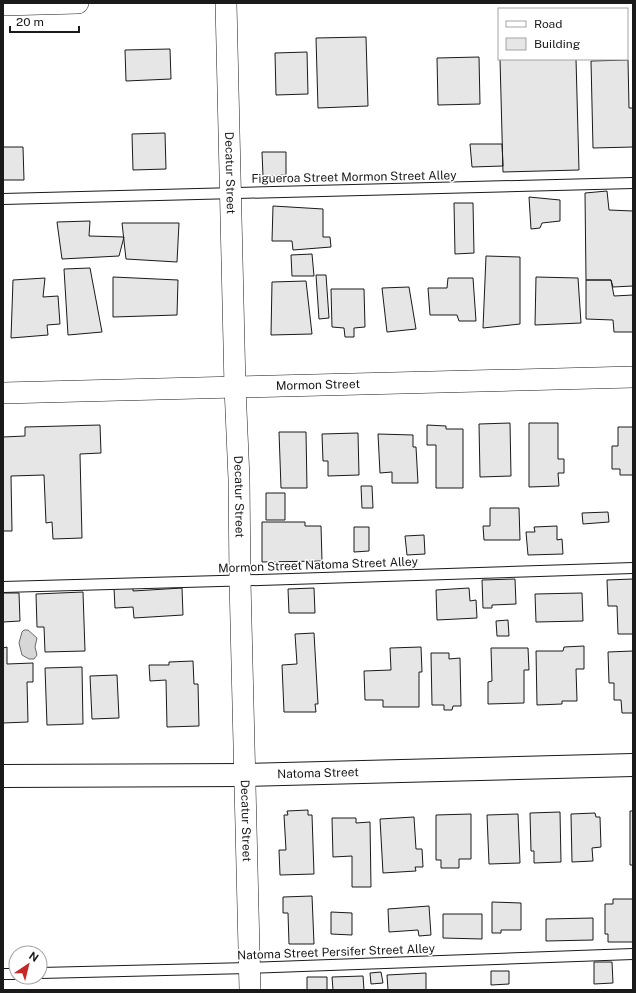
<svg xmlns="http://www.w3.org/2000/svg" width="636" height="993" viewBox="0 0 636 993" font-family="'Public Sans',sans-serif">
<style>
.water{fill:#d7d7d7;stroke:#6a6a6a}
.building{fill:#e6e6e6;stroke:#1a1a1a}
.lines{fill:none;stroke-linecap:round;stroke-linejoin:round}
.service-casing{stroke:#1a1a1a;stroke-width:12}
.minor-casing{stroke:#1a1a1a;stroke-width:22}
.tertiary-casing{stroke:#1a1a1a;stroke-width:24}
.service{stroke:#fff;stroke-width:10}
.minor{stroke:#fff;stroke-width:21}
.tertiary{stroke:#fff;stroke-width:22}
.labels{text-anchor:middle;stroke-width:3;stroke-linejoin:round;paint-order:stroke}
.street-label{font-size:12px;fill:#1a1a1a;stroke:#fff}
</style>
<rect width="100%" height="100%" fill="#fff"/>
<path class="water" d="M 24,630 L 28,630 L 37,638 L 35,647 L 37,655 L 34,659 L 29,659 L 22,655 L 19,643 L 22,632 Z"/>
<path class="building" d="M 366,37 L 368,106 L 318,108 L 316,38 Z
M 170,49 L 171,79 L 126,81 L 125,50 Z
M 307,52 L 308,94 L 276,95 L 275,53 Z
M 479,57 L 480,104 L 438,105 L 437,58 Z
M 500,59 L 576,59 L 579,170 L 503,172 Z
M 628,60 L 629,108 L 633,108 L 633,147 L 593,148 L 591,61 Z
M 165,133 L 166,169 L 133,170 L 132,134 Z
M 470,144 L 502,144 L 503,166 L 472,167 Z
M 3,147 L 23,147 L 24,180 L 3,180 Z
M 262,152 L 286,152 L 286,175 L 263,176 Z
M 607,191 L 609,210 L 633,211 L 633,286 L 613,287 L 611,280 L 586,280 L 585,193 Z
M 529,197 L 560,200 L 560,221 L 542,223 L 540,228 L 531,229 Z
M 454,203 L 473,203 L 474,253 L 455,254 Z
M 273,206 L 323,209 L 323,237 L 330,237 L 331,247 L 293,250 L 292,241 L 272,241 Z
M 90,221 L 89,236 L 124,237 L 119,256 L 62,259 L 57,222 Z
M 122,223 L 179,223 L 177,262 L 126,259 Z
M 312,254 L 314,276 L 292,276 L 291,255 Z
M 486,256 L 520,257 L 520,324 L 483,328 Z
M 90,268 L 102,332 L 68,335 L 64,269 Z
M 316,275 L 326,275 L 329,318 L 319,319 Z
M 113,277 L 178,280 L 177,315 L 113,317 Z
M 536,277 L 578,278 L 581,323 L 535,325 Z
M 45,278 L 43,297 L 58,296 L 60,324 L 47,325 L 48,335 L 11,338 L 13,280 Z
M 448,278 L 473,278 L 476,321 L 459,321 L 457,315 L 430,315 L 428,288 L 447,288 Z
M 586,280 L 611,280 L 614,296 L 633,295 L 633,332 L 614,332 L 613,320 L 586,319 Z
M 306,281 L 312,334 L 271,335 L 272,282 Z
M 409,287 L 416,329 L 387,332 L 382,288 Z
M 331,289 L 364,289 L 365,327 L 354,328 L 354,337 L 345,337 L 344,328 L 332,327 Z
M 510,423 L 511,476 L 480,477 L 479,424 Z
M 529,423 L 558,423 L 558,459 L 564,459 L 564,473 L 558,473 L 559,486 L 529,487 Z
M 100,425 L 101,453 L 80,454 L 82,538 L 53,539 L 52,522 L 46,523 L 44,475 L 11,476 L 12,531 L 3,531 L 3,437 L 25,436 L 25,427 Z
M 427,425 L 446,426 L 446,429 L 463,429 L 463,488 L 436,488 L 436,445 L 427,445 Z
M 618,427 L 633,427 L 633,475 L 620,475 L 620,469 L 612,469 L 612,446 L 618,446 Z
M 279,432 L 306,432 L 307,488 L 281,488 Z
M 358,433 L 359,475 L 328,476 L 328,461 L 323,461 L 322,434 Z
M 378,434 L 413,435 L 413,447 L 416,447 L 418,483 L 392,483 L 392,472 L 380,473 Z
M 361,486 L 372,486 L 373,508 L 362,508 Z
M 266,493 L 285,493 L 285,520 L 266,520 Z
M 490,508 L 519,508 L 520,540 L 484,540 L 483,526 L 490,526 Z
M 608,512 L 609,522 L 583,524 L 582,513 Z
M 262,522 L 305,522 L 305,526 L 321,526 L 322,561 L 262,562 Z
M 557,526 L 557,540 L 562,539 L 563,554 L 528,555 L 526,532 L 535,532 L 534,527 Z
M 354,527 L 369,527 L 369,551 L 354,552 Z
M 424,535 L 425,554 L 407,555 L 405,536 Z
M 515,579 L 516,604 L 492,605 L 492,608 L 483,608 L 482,580 Z
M 633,579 L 633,634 L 618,634 L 617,606 L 608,606 L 607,580 Z
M 133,587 L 133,591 L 182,588 L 183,615 L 134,618 L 133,607 L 115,608 L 114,588 Z
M 314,588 L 315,613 L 289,613 L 288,589 Z
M 469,588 L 470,601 L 476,600 L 477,618 L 437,620 L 436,590 Z
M 83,592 L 85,651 L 45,652 L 44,627 L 37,627 L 36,594 Z
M 3,593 L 19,593 L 20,621 L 3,622 Z
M 582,593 L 583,621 L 536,622 L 535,594 Z
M 508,620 L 509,636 L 497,636 L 496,621 Z
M 314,633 L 318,704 L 315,704 L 316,712 L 284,712 L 282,665 L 297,664 L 295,634 Z
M 584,646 L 584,669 L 576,669 L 577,701 L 562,701 L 562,704 L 537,705 L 536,651 L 563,651 L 564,647 Z
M 7,647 L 7,664 L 33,663 L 33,682 L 27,682 L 28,722 L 3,723 L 3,648 Z
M 421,647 L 422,672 L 419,672 L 419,707 L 383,707 L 383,700 L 365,700 L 364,671 L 391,670 L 390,648 Z
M 491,648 L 528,648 L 529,670 L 524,670 L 524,703 L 488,704 L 488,682 L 492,681 Z
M 633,651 L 633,713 L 622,713 L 621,700 L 614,700 L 614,683 L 609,683 L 608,652 Z
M 431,653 L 449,653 L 449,659 L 460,658 L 461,706 L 453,706 L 452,710 L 444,710 L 444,705 L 432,705 Z
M 193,661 L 194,684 L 198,684 L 199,726 L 167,727 L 166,680 L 150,681 L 149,665 L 169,665 L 169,662 Z
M 82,667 L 83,724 L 47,725 L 45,668 Z
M 117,675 L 119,718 L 92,719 L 90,676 Z
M 308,810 L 308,815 L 312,815 L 314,874 L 280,875 L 279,850 L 286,850 L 284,815 L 288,815 L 287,811 Z
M 630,811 L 633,811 L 633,865 L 630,865 Z
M 560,812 L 561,862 L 534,863 L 534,851 L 531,851 L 530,813 Z
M 595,813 L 596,817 L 600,817 L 601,847 L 592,848 L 593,861 L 572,862 L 571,814 Z
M 471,814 L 471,859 L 459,859 L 459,868 L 441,868 L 441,860 L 436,860 L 436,815 Z
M 518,814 L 520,863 L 489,864 L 487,815 Z
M 414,817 L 416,849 L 422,849 L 423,867 L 415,867 L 416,871 L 383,873 L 380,819 Z
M 332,818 L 356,818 L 356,823 L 370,822 L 371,887 L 352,887 L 352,856 L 333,857 Z
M 312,896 L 314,944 L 289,944 L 288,913 L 283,913 L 283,897 Z
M 613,899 L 633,899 L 633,942 L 608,942 L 608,934 L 605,934 L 605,904 L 613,904 Z
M 492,902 L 521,903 L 521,930 L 501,930 L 501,933 L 492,933 Z
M 429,906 L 431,935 L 419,936 L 418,930 L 389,932 L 388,909 Z
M 331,912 L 352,913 L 352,935 L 331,934 Z
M 443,914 L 482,914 L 482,939 L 443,938 Z
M 593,918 L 593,940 L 546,941 L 546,919 Z
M 594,962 L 612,962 L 613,983 L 594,984 Z
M 491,971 L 509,971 L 509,984 L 491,985 Z
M 381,972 L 383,983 L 371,984 L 370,973 Z
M 426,973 L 426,990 L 388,990 L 387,975 Z
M 363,976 L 364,990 L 333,990 L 332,977 Z
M 307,977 L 327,977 L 327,990 L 307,990 Z"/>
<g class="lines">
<g class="service-casing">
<path id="service" d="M 3,199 L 633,183
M 3,587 L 260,580 L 633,568
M 40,973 L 249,968 L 633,954
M 3,974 L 16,974"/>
</g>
<g class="minor-casing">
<g id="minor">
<path id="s1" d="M 226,3 L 235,387 L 239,479 L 240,581 L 250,990"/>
<path d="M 3,5 L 78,3"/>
<path id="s2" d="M 3,393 L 633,377"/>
</g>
</g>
<g class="tertiary-casing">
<g id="tertiary">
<path id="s3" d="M 3,776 L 245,775 L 633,765"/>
</g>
</g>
<use href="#service" class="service"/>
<use href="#minor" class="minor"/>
<use href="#tertiary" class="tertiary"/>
</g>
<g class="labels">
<g class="street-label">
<text dy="4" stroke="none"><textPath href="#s1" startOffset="170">Decatur Street</textPath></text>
<text transform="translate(354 177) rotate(-1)" y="4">Figueroa Street Mormon Street Alley</text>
<text dy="4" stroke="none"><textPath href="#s2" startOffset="315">Mormon Street</textPath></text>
<text dy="4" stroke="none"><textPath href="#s1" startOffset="494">Decatur Street</textPath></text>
<text transform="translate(318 565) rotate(-2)" y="4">Mormon Street Natoma Street Alley</text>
<text dy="4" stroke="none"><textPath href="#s3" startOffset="315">Natoma Street</textPath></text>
<text dy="4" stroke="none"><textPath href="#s1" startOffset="818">Decatur Street</textPath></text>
<text transform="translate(336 952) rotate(-2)" y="4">Natoma Street Persifer Street Alley</text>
</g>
</g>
<rect width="636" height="993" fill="none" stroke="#1a1a1a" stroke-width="8"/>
<rect x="498" y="8" width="130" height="52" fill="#ffffff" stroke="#a3a3a3"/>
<rect x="506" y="21" width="20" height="6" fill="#ffffff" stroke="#a3a3a3"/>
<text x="534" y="28" font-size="12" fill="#1a1a1a">Road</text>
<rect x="506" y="38" width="20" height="12" fill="#e6e6e6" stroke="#a3a3a3"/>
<text x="534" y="48" font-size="12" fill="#1a1a1a">Building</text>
<g transform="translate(28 965) rotate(35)"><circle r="19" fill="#ffffff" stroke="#a3a3a3"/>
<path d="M0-3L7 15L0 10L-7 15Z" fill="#c62828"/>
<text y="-6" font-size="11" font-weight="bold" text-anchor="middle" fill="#1a1a1a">N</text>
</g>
<path d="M10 26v6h69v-6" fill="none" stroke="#1a1a1a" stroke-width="2"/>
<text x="16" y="26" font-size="12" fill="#1a1a1a" stroke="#ffffff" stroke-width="3" paint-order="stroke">20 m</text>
</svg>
